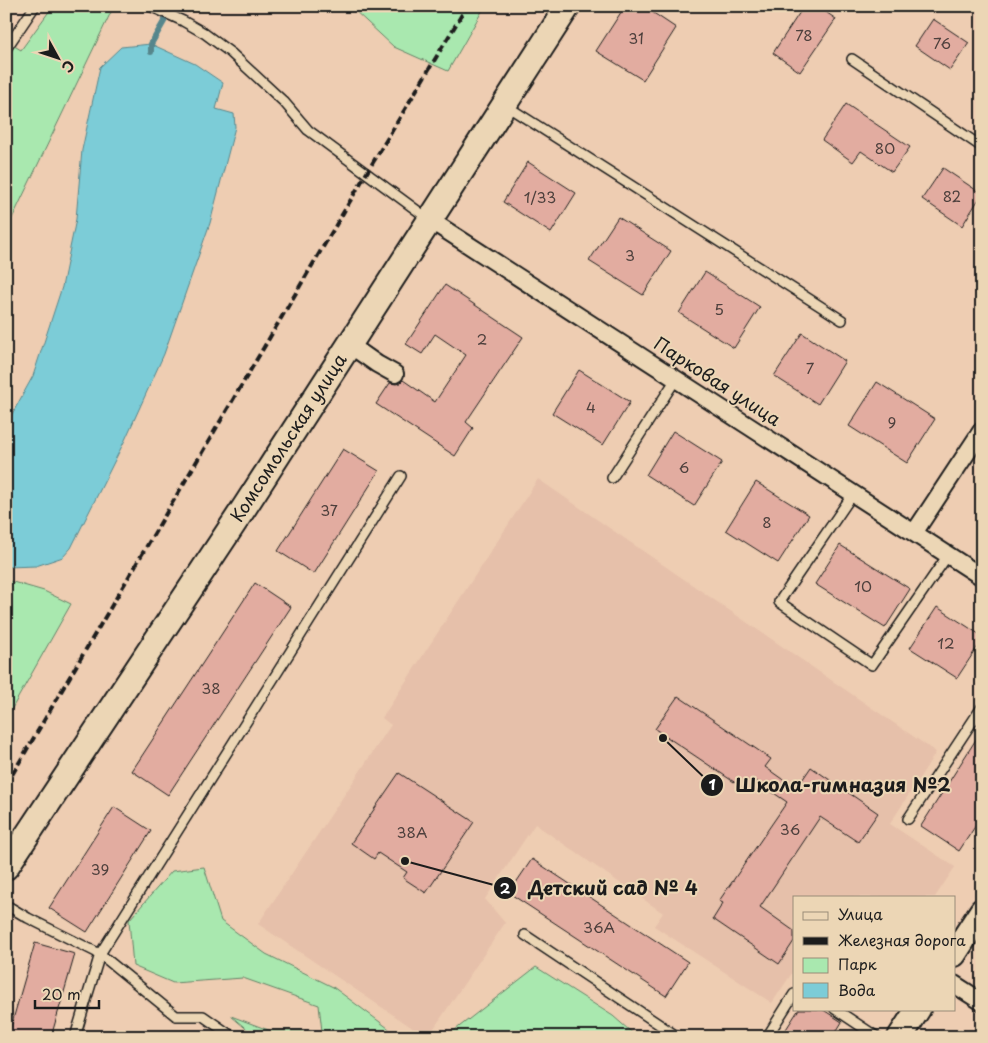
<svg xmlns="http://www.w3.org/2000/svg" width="988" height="1043" viewBox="0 0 988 1043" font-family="'Playpen Sans',sans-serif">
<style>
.built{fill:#e6c0aa}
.green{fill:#a9e8af;stroke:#628266}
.water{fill:#7cccd7;stroke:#56868c}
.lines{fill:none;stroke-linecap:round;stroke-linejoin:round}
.stream{stroke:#56868c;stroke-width:6}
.building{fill:#e2aca0;stroke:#1c1c1c}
.lane-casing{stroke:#1c1c1c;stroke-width:12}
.street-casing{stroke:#1c1c1c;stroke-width:20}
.secondary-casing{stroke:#1c1c1c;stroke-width:28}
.lane{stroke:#ecd6b5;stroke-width:9}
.street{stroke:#ecd6b5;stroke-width:16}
.secondary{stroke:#ecd6b5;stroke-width:24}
.rail{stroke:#1c1c1c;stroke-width:4;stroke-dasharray:8 4;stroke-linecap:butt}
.labels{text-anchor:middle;stroke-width:4;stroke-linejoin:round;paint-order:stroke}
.number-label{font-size:15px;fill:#4e403d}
.street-label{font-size:18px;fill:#1c1c1c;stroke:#ecd6b5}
.leader{fill:none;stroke:#1c1c1c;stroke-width:2}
.callout-dot{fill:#1c1c1c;stroke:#ecd6b5;stroke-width:2}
.mark-label{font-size:15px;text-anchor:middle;font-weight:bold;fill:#fff}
.callout-label{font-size:19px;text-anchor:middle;font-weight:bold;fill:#1c1c1c;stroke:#ecd6b5;stroke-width:4;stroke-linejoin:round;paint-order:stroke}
</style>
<rect width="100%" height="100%" fill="#eecdb2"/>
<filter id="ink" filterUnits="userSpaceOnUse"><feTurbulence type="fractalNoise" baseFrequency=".02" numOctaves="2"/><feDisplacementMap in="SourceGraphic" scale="10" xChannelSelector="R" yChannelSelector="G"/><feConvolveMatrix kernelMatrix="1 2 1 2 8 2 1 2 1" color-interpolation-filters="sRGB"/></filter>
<g filter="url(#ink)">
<path class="built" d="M 538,479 L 936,752 L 890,824 L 955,867 L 935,897 L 794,897 L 794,970 L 772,1003 L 654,926 L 663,913 L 535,824 L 485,899 L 505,923 L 428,1037 L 426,1037 L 258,924 L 391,725 L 382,718 Z"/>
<path class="green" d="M 53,6 L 100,6 L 111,12 L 6,231 L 6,41 L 21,50 Z
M 348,6 L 485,6 L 448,71 L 394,47 L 353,9 Z
M 6,580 L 44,591 L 71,604 L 6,719 Z
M 204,867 L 221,921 L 266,954 L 333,987 L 388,1028 L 398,1037 L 256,1037 L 231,1016 L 271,1031 L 322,1031 L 319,1005 L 243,978 L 173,983 L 133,966 L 129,920 L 172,871 Z
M 536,967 L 613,1016 L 637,1037 L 446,1037 Z"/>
<path class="water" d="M 151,44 L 195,64 L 223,83 L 216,109 L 234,114 L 235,127 L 210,223 L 164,354 L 125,440 L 71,548 L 63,557 L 36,566 L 8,567 L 6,566 L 6,425 L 33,376 L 62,287 L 76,219 L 82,150 L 100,67 L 121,47 Z"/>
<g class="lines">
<path class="stream" d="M 151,52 L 151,44 L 173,6"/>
</g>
<path class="building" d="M 625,6 L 643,6 L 676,28 L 643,80 L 596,51 Z
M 804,6 L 817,6 L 836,19 L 800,72 L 773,53 Z
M 933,19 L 969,43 L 950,70 L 915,46 Z
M 846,104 L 910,147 L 892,172 L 861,151 L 853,162 L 822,140 Z
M 528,162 L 576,193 L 551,233 L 503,202 Z
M 943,168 L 982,194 L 962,226 L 922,199 Z
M 618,217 L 671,251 L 643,295 L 589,261 Z
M 705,272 L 760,307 L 734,348 L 679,313 Z
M 445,285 L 523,337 L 466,422 L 473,428 L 455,456 L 376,404 L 390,383 L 396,384 L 400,383 L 403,380 L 435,402 L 466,355 L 435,334 L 422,354 L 406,344 Z
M 802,333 L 845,361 L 818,404 L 774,376 Z
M 579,370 L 630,402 L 603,445 L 552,413 Z
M 877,382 L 935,419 L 907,463 L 849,426 Z
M 673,431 L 722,462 L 694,506 L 646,475 Z
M 343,449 L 379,471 L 314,574 L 278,551 Z
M 756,482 L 809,515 L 778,563 L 726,530 Z
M 840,545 L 910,589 L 885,628 L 815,584 Z
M 255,583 L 291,607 L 168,795 L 132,771 Z
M 937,607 L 982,636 L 982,640 L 957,678 L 910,648 Z
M 678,696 L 771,759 L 765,767 L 796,789 L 811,767 L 878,813 L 858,842 L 820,817 L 760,907 L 794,931 L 794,941 L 779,964 L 713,919 L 723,903 L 719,901 L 787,802 L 756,781 L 749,792 L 655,729 Z
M 982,730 L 982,816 L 959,851 L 921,826 Z
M 399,773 L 474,822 L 426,893 L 403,878 L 407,872 L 378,853 L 374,859 L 351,843 Z
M 114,807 L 151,831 L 87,932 L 49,908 Z
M 532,859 L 688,962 L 666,996 L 509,893 Z
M 35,943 L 75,954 L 51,1037 L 8,1037 Z
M 799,1009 L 822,1009 L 842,1022 L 833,1037 L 781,1037 Z"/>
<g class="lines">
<g class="lane-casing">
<path id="lane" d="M 150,6 L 183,21 L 204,33 L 231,53 L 284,102 L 308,130 L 430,220
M 6,49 L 35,6
M 852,59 L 982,147
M 505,105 L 842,320
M 612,478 L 676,379
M 853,494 L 779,602 L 872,665 L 948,555
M 908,819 L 982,707
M 6,905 L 28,918 L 100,954 L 176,1016 L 203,1016 L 233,1037
M 525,935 L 678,1037
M 835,1009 L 877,1037
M 75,1037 L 100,954 L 401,476
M 767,1037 L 794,994"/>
</g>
<g class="street-casing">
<path id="street" d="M 430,220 L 982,577
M 350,345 L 377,364 L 395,374
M 914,533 L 982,430
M 954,984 L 982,1002"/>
</g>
<g class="secondary-casing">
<path id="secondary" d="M 6,867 L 244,508 L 568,6
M 954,954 L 982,911
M 900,1037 L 918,1009"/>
</g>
<use href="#lane" class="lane"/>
<use href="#street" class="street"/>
<use href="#secondary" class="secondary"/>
<path class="rail" d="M 6,785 L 366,174 L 467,6"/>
</g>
</g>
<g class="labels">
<g class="number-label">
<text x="804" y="41">78</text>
<text x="636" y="44">31</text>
<text x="942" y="49">76</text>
<text x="885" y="154">80</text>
<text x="952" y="202">82</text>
<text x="540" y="203">1/33</text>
<text x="630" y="261">3</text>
<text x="719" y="315">5</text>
<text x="482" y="345">2</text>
<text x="810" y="374">7</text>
<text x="591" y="413">4</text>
<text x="892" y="428">9</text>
<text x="684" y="473">6</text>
<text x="329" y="516">37</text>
<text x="767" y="528">8</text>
<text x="863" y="592">10</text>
<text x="946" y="649">12</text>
<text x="211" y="694">38</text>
<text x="790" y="835">36</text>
<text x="412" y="838">38А</text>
<text x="100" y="875">39</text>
<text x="599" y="933">36А</text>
</g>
<g class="street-label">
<text transform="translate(717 382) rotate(33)" y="6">Парковая улица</text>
<text transform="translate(289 438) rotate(-57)" y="6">Комсомольская улица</text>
</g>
</g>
<path class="leader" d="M663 738L712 785M405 861L505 888"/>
<g class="callout-dot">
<circle cx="663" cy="738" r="5"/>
<circle cx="405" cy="861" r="5"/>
<circle cx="712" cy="785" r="12"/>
<circle cx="505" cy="888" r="12"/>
</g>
<g class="mark-label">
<text x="712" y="790">1</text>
<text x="505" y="894">2</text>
</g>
<g class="callout-label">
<text x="843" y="792">Школа-гимназия №2</text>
<text x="613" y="895">Детский сад № 4</text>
</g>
<rect width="988" height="1043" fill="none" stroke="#ecd6b5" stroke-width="25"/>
<rect x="12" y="12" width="963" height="1018" fill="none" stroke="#1c1c1c" stroke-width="2" filter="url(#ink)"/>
<rect x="793" y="896" width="162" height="115" fill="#ecd6b5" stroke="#998c78"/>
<rect x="803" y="912" width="25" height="8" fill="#ecd6b5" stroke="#998c78"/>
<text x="838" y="920" font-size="15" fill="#1c1c1c">Улица</text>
<rect x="803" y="937" width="25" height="8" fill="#1c1c1c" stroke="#998c78"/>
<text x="838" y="946" font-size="15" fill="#1c1c1c">Железная дорога</text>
<rect x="803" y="958" width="25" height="15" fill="#a9e8af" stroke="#998c78"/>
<text x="838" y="970" font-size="15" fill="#1c1c1c">Парк</text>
<rect x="803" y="983" width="25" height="15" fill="#7cccd7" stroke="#998c78"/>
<text x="838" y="996" font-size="15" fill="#1c1c1c">Вода</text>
<g transform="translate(58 58) rotate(130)" stroke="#ecd6b5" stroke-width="4" paint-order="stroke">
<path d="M0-4L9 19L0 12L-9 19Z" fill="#1c1c1c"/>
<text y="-8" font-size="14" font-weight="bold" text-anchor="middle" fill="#1c1c1c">С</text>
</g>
<path d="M35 1000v8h64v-8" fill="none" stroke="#1c1c1c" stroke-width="2.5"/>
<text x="42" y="1000" font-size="15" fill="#1c1c1c" stroke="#ecd6b5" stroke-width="4" paint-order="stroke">20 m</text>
</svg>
